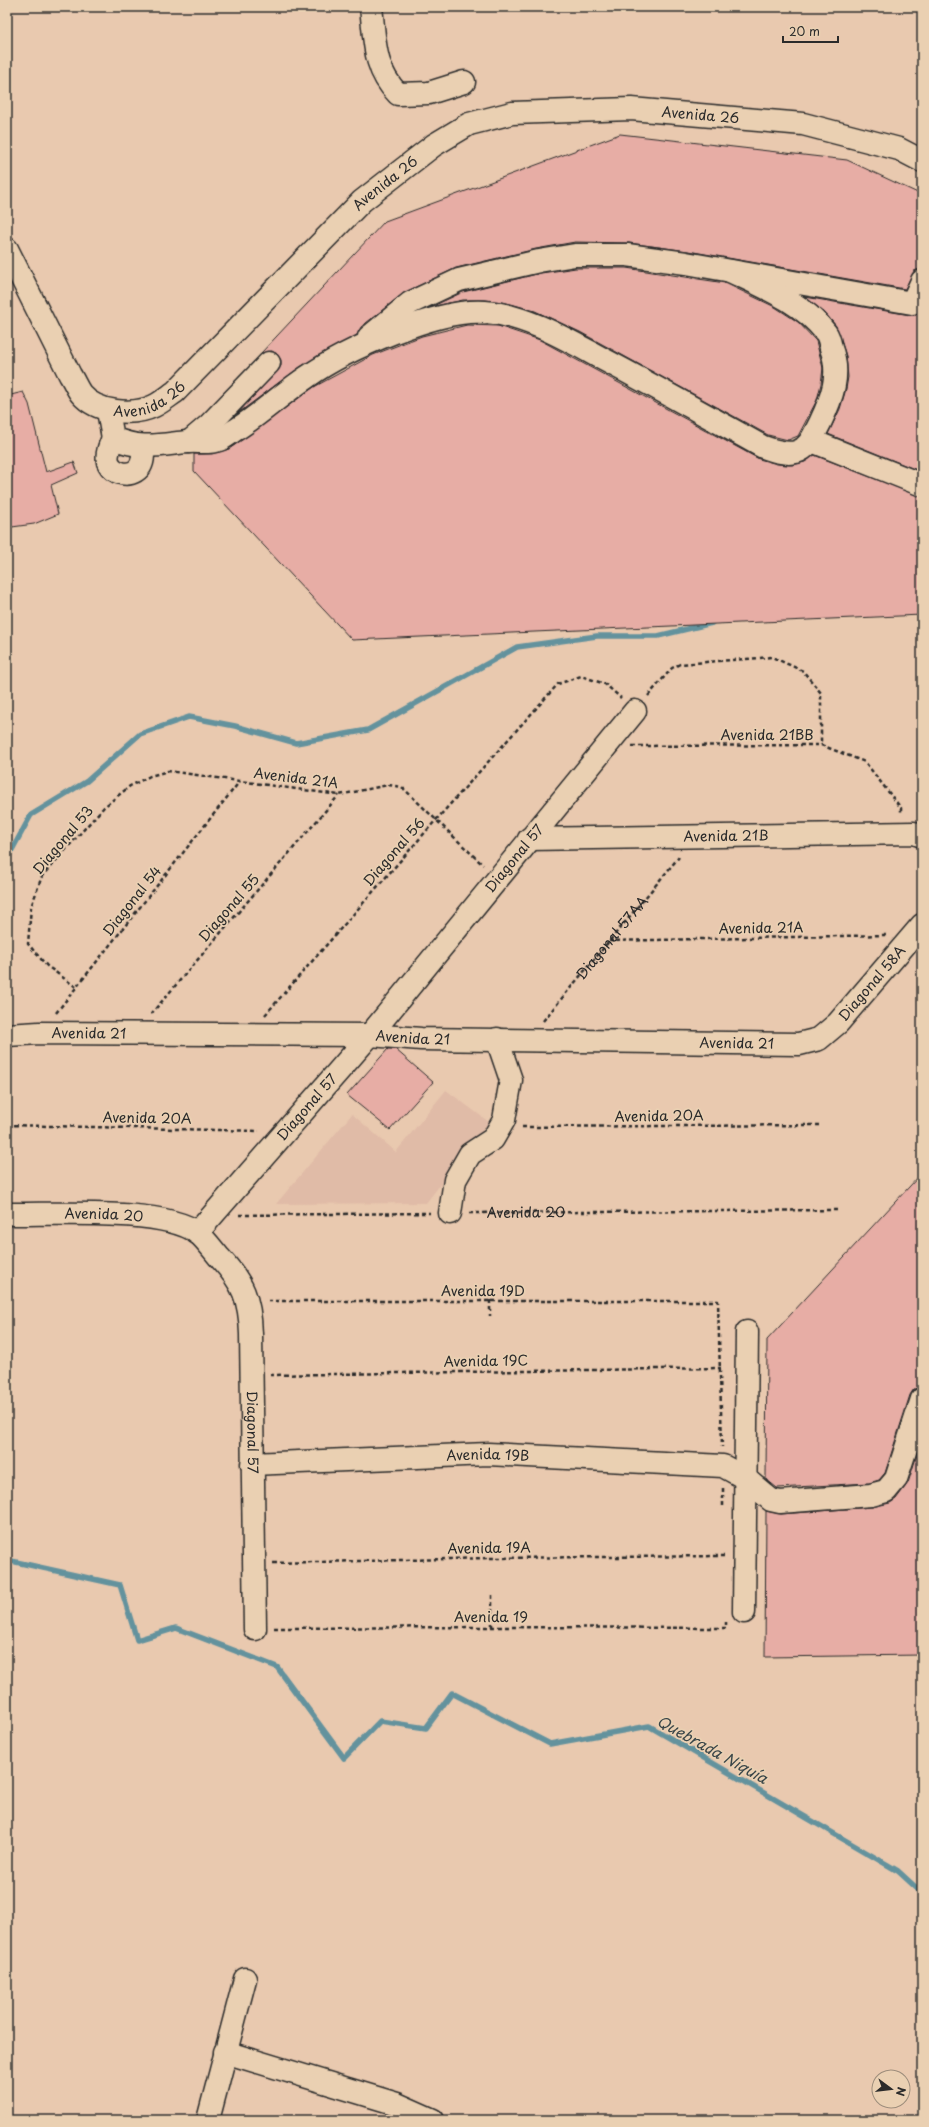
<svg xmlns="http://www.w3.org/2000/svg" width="929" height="2127" viewBox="0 0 929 2127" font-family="'Playpen Sans',sans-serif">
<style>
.built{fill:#e0bba7}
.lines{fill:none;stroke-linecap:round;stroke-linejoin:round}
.stream{stroke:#64929d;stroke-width:5.5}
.building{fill:#e7ada5;stroke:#2b2b2b}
.minor-casing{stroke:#2b2b2b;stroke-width:25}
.path{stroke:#2b2b2b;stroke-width:2.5;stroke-dasharray:4 3;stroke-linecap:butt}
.minor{stroke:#ead0b2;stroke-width:22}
.labels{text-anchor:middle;stroke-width:3.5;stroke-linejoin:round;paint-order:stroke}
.street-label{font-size:14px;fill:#2b2b2b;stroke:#ead0b2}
.water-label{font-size:15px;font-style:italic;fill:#394548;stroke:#ead0b2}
</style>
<rect width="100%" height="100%" fill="#e9c9af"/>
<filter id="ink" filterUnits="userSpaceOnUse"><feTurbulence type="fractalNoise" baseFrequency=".025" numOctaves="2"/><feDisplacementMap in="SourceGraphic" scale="8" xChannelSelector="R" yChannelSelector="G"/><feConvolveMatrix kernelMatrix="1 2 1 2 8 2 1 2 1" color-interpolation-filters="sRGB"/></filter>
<g filter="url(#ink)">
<path class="built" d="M 446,1090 L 489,1122 L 426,1203 L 276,1204 L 352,1114 L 396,1152 Z"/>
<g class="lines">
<path class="stream" d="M 7,859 L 31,815 L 87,781 L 140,734 L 189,717 L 235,726 L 296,743 L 368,730 L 517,647 L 597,636 L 658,636 L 712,623
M 7,1560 L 120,1585 L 137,1640 L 176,1628 L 277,1667 L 344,1758 L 380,1721 L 426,1728 L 452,1693 L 550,1744 L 649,1726 L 898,1871 L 922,1893"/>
</g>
<path class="building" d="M 620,134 L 847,160 L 922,195 L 922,269 L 914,271 L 905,289 L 688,251 L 629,243 L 575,242 L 536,249 L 456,268 L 405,292 L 361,327 L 357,335 L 300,367 L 237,414 L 281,366 L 281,360 L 277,354 L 272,351 L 261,353 L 385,221 Z
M 576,268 L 626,268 L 725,283 L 775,307 L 798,322 L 816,341 L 823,368 L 821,384 L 817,400 L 798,436 L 788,440 L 768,435 L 580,332 L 535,311 L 503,302 L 485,300 L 463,300 L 431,307 L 463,292 L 541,273 Z
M 805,297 L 910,315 L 916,315 L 922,310 L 922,472 L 828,434 L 840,409 L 846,389 L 848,377 L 846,356 L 836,326 L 825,313 Z
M 467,325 L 498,326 L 540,340 L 759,459 L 777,464 L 792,465 L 805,462 L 814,455 L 922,497 L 922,615 L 352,640 L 194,471 L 194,454 L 212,454 L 229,449 L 314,387 L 373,355 L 422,336 Z
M 23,392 L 29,404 L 46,472 L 74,462 L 78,473 L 51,485 L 58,514 L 34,524 L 12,527 L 7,512 L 7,415 L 11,414 L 7,396 Z
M 388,1049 L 395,1049 L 433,1082 L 390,1130 L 347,1095 Z
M 922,1173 L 922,1387 L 914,1389 L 910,1395 L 885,1473 L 879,1480 L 869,1483 L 777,1488 L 766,1479 L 767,1340 Z
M 922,1439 L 922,1655 L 765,1657 L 766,1511 L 781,1514 L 872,1507 L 890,1503 L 896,1499 L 908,1483 Z"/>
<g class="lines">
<g class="minor-casing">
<g id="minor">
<path d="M 371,7 C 375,40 373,69 398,94 L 429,93 L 464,82"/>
<path id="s3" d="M 7,249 L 70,375 C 74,381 77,389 81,394 C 97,413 133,416 154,406 C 162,402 169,396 175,392 L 362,201 L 434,145 L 469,124 L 512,113 L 631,109 L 803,124 L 899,149 L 922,161"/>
<path d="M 369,337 L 410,303 L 459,280 L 539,261 L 575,255 L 627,255 L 686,263 L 912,303 L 922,281"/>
<path d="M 108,411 L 113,438 C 141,450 158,445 187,442 C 198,441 207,444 219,440 C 225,438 231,432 237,429 C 262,413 283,393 307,377 C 345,350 438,308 485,312 C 526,315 566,339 601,358 C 656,387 709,417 763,447 C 773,450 785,455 796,452 C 809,449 814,434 820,423 C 832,398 841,375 831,348 C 830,343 829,337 826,333 C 802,302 764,287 730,271"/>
<path d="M 113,438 C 110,445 106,454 108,462 C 113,474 130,478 139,468 C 144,462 143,453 143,447"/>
<path d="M 812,441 L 922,485"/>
<path d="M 189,442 L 209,425 L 269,363"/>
<path id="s4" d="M 529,839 L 914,833 L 922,836"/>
<path id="s5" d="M 7,1035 L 39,1033 L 370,1035 L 421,1039 L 799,1044 L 819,1039 L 838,1023 L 922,925"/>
<path d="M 450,1213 L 455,1180 L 470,1154 L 493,1139 L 504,1120 L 511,1080 L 497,1039"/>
<path id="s6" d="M 7,1214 C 51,1215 164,1207 198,1233 C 206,1240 213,1250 220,1258 C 243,1283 250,1299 251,1334 L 255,1629"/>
<path id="s7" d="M 197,1233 L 370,1035 L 635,711"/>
<path id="s8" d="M 252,1464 L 488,1454 L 723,1466 L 745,1478 L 771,1500 L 780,1502 L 871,1495 L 886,1491 L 896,1479 L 922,1399"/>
<path d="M 744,1612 L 747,1332"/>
<path d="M 225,2052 L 397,2104 L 433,2120"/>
<path d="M 208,2120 L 245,1979"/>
</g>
</g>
<g class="path">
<path d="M 648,696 L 672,668 L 680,664 L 772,657 L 803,671 L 821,693 L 821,745"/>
<path d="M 632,746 L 821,745 L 865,762 L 901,808 L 901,813"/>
<path d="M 609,941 L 887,935"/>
<path d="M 76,987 L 47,966 L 28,944 L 31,907 L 42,876 L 104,807 L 130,786 L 150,776 L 168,771 L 339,795 L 388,785 L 402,787 L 483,865"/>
<path d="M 56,1013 L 240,781"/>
<path d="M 151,1014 L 339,795"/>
<path d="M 265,1015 L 436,820 L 558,684 L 581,676 L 605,684 L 621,698"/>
<path id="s1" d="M 543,1021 L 679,857"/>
<path d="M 7,1125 L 259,1131"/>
<path d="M 522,1127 L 819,1125"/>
<path id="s2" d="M 469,1213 L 839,1210"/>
<path d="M 239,1215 L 430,1213"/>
<path d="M 490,1300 L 490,1316"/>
<path d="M 268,1301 L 718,1301 L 722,1447"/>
<path d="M 270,1375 L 721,1368"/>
<path d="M 723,1488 L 723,1507"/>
<path d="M 273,1563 L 491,1558 L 724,1556"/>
<path d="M 492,1595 L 492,1627"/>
<path d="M 274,1628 L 492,1627 L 726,1628 L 726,1622"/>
</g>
<use href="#minor" class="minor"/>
</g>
</g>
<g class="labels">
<g class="street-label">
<text dy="5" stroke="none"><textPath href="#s3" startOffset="899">Avenida 26</textPath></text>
<text dy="5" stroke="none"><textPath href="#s3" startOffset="563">Avenida 26</textPath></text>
<text dy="5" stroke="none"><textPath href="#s3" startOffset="239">Avenida 26</textPath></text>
<text x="767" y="740">Avenida 21BB</text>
<text transform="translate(296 778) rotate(7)" y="5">Avenida 21A</text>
<text dy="5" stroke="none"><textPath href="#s4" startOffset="197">Avenida 21B</textPath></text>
<text transform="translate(63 840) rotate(-50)" y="5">Diagonal 53</text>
<text transform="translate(394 852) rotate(-49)" y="5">Diagonal 56</text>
<text dy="5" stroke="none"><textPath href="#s7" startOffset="491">Diagonal 57</textPath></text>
<text transform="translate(132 901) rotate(-52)" y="5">Diagonal 54</text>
<text transform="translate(229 908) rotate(-49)" y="5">Diagonal 55</text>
<text transform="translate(761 928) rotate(-1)" y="5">Avenida 21A</text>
<text dy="5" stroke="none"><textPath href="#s1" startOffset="108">Diagonal 57AA</textPath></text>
<text dy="5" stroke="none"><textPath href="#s5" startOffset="890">Diagonal 58A</textPath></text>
<text dy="5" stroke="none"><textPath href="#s5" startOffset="82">Avenida 21</textPath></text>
<text dy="5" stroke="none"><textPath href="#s5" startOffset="406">Avenida 21</textPath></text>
<text dy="5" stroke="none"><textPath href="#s5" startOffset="730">Avenida 21</textPath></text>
<text dy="5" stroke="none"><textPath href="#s7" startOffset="167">Diagonal 57</textPath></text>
<text transform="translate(659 1116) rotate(-1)" y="5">Avenida 20A</text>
<text transform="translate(147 1118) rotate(1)" y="5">Avenida 20A</text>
<text dy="5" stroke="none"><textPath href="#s2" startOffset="57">Avenida 20</textPath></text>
<text dy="5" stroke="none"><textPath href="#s6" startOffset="97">Avenida 20</textPath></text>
<text x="483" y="1296">Avenida 19D</text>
<text transform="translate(486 1361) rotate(-1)" y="5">Avenida 19C</text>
<text dy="5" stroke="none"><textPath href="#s6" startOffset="410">Diagonal 57</textPath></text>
<text dy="5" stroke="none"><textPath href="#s8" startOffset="236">Avenida 19B</textPath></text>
<text transform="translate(489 1548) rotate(-1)" y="5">Avenida 19A</text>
<text x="491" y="1622">Avenida 19</text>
</g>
<g class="water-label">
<text transform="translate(712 1750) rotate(29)" y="5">Quebrada Niquía</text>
</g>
</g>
<rect width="929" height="2127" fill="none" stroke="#ead0b2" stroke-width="24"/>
<rect x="12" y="12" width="905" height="2103" fill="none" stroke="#2b2b2b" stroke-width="1.5" filter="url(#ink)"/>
<g transform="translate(891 2089) rotate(105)"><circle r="19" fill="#ead0b2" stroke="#9e8e7c"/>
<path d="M0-3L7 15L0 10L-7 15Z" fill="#2b2b2b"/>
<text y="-6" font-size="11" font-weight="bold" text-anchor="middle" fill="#2b2b2b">N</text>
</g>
<path d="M783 36v6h55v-6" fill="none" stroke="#2b2b2b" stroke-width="2"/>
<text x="789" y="36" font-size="12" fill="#2b2b2b" stroke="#ead0b2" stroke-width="3" paint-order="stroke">20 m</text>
</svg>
